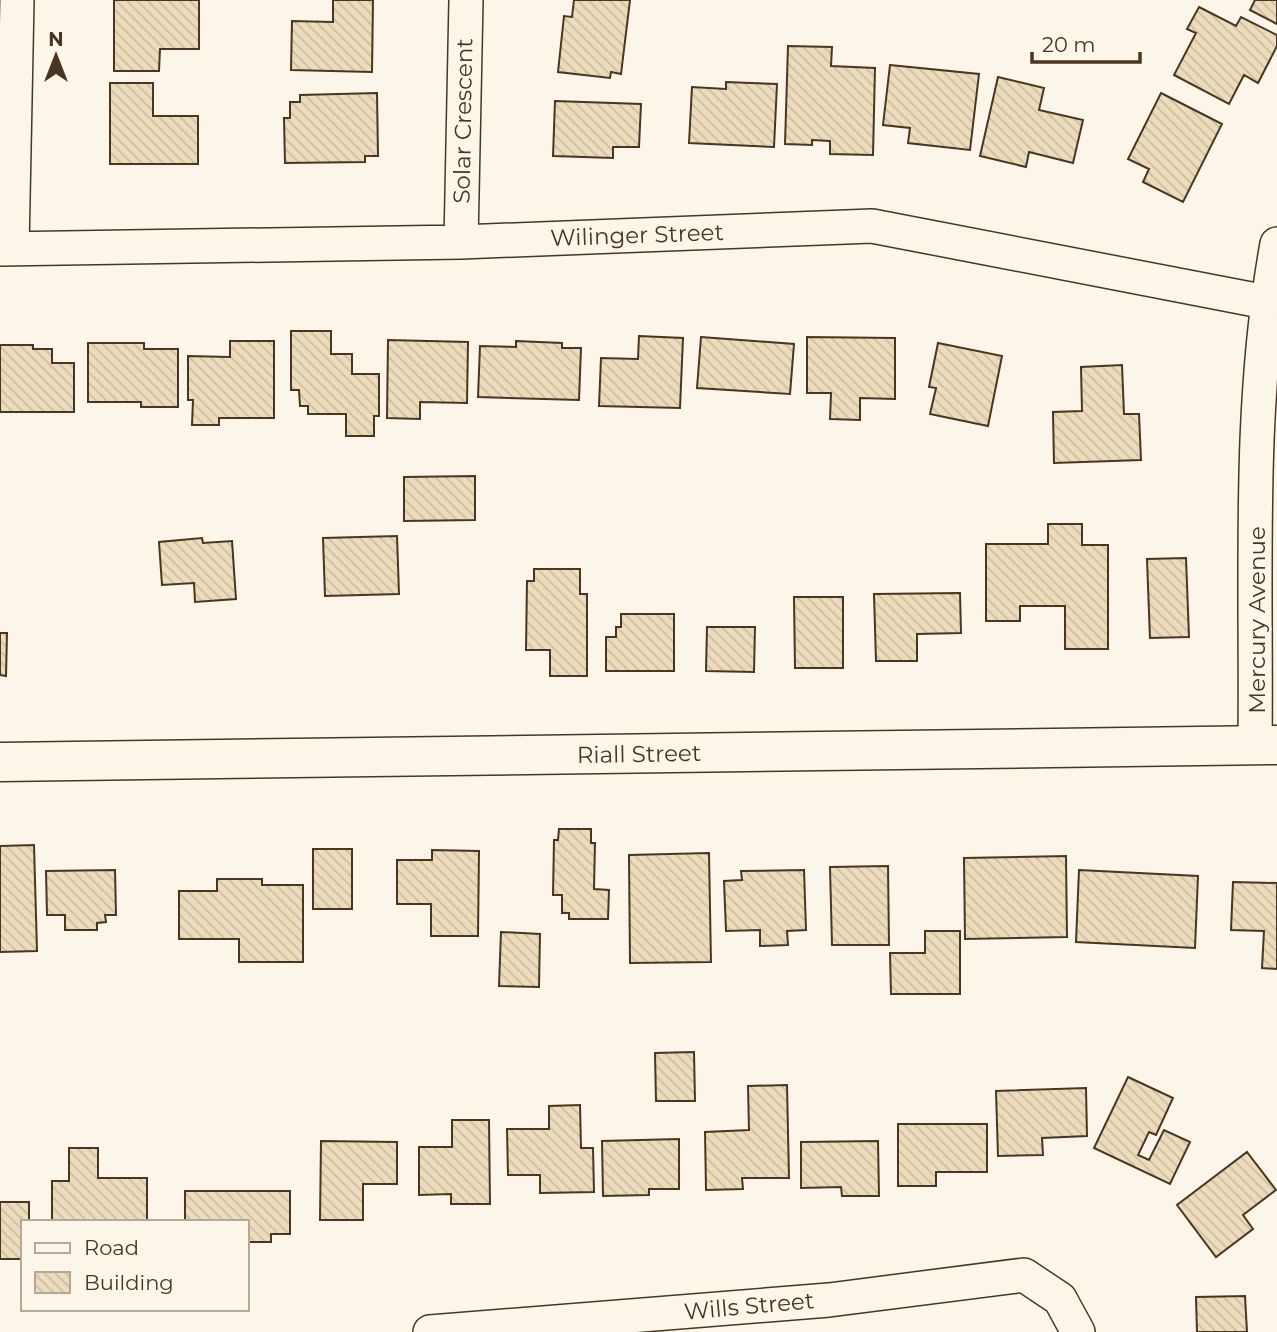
<svg xmlns="http://www.w3.org/2000/svg" width="1277" height="1332" viewBox="0 0 1277 1332" font-family="Montserrat,sans-serif">
<style>
.building{fill:url(#building-back-hatch);stroke:#4a3520;stroke-width:2}
.lines{fill:none;stroke-linecap:round;stroke-linejoin:round}
.minor-casing{stroke:#4a3520;stroke-width:36}
.tertiary-casing{stroke:#4a3520;stroke-width:41}
.minor{stroke:#fbf6e9;stroke-width:33}
.tertiary{stroke:#fbf6e9;stroke-width:38}
.labels{text-anchor:middle;stroke-width:5;stroke-linejoin:round;paint-order:stroke}
.street-label{font-size:23px;fill:#4a3520;stroke:#fbf6e9}
</style>
<defs>
<pattern id="building-back-hatch" width="6" height="6" patternUnits="userSpaceOnUse" patternTransform="scale(1.75)"><rect width="6" height="6" fill="#ecdcbc"/><path d="M-1 5l2 2M0 0l6 6M5-1l2 2" fill="none" stroke="#ccbda1"/></pattern>
</defs>
<rect width="100%" height="100%" fill="#fbf6e9"/>
<path class="building" d="M 114,0 L 199,0 L 199,49 L 160,49 L 159,71 L 114,71 Z
M 333,0 L 373,0 L 372,72 L 291,70 L 292,21 L 333,22 Z
M 574,0 L 630,0 L 621,74 L 611,72 L 610,78 L 558,72 L 564,16 L 572,17 Z
M 1255,0 L 1277,0 L 1277,24 L 1250,10 Z
M 1199,7 L 1236,26 L 1241,17 L 1277,35 L 1277,46 L 1258,83 L 1244,75 L 1229,104 L 1174,75 L 1196,33 L 1187,29 Z
M 788,46 L 832,47 L 831,66 L 875,68 L 873,155 L 830,154 L 830,141 L 812,140 L 812,145 L 785,144 Z
M 890,65 L 979,74 L 970,150 L 908,143 L 910,128 L 883,125 Z
M 998,77 L 1044,88 L 1039,110 L 1083,120 L 1073,163 L 1029,152 L 1026,167 L 980,156 Z
M 726,82 L 777,84 L 774,147 L 689,143 L 692,87 L 726,89 Z
M 110,83 L 153,83 L 153,116 L 198,116 L 198,164 L 110,164 Z
M 377,93 L 378,156 L 365,156 L 365,162 L 285,163 L 284,118 L 290,118 L 290,102 L 300,102 L 300,95 Z
M 1161,93 L 1222,124 L 1183,202 L 1143,182 L 1149,169 L 1128,159 Z
M 555,101 L 641,104 L 639,147 L 613,147 L 613,158 L 553,156 Z
M 291,331 L 331,331 L 331,354 L 352,354 L 352,374 L 379,374 L 379,416 L 374,416 L 374,436 L 346,436 L 346,414 L 308,414 L 308,406 L 300,406 L 299,390 L 291,390 Z
M 639,336 L 683,338 L 680,408 L 599,406 L 601,358 L 638,359 Z
M 701,337 L 794,344 L 790,394 L 697,388 Z
M 807,337 L 895,338 L 895,399 L 860,398 L 860,420 L 830,419 L 831,393 L 807,393 Z
M 388,340 L 468,342 L 467,403 L 420,402 L 420,419 L 387,418 Z
M 230,341 L 274,341 L 274,418 L 219,418 L 219,425 L 192,425 L 193,400 L 188,400 L 188,356 L 230,357 Z
M 516,341 L 562,343 L 562,348 L 581,348 L 579,400 L 478,397 L 480,346 L 516,347 Z
M 88,343 L 144,343 L 144,349 L 178,349 L 178,407 L 141,407 L 141,402 L 88,402 Z
M 938,343 L 1002,356 L 988,426 L 930,414 L 936,388 L 929,387 Z
M 0,345 L 33,345 L 33,349 L 52,349 L 52,363 L 74,363 L 74,412 L 0,412 Z
M 1122,365 L 1124,414 L 1139,414 L 1141,460 L 1054,463 L 1053,412 L 1082,411 L 1081,367 Z
M 475,476 L 475,520 L 404,521 L 404,477 Z
M 1048,524 L 1082,524 L 1082,545 L 1108,545 L 1108,649 L 1065,649 L 1065,606 L 1020,606 L 1020,621 L 986,621 L 986,544 L 1048,544 Z
M 397,536 L 399,594 L 325,596 L 323,538 Z
M 202,538 L 203,543 L 232,541 L 236,599 L 195,602 L 194,583 L 162,585 L 159,542 Z
M 1186,558 L 1189,637 L 1150,638 L 1147,559 Z
M 534,569 L 580,569 L 580,594 L 587,594 L 587,676 L 550,676 L 550,650 L 526,650 L 527,581 L 534,581 Z
M 960,593 L 961,633 L 917,634 L 917,661 L 876,661 L 874,594 Z
M 794,597 L 843,597 L 843,668 L 795,668 Z
M 621,614 L 674,614 L 674,671 L 606,671 L 606,637 L 616,637 L 616,627 L 621,627 Z
M 707,627 L 755,627 L 754,672 L 706,671 Z
M 0,633 L 7,633 L 6,676 L 0,675 Z
M 559,829 L 591,829 L 591,843 L 595,843 L 594,889 L 609,890 L 608,919 L 569,919 L 569,913 L 562,913 L 562,895 L 553,895 L 554,840 L 558,840 Z
M 34,845 L 37,951 L 0,952 L 0,846 Z
M 313,849 L 352,849 L 352,909 L 313,909 Z
M 432,850 L 479,851 L 478,936 L 431,936 L 431,904 L 397,904 L 397,860 L 432,860 Z
M 709,853 L 711,962 L 630,963 L 629,855 Z
M 1066,856 L 1067,937 L 965,939 L 964,858 Z
M 888,866 L 889,945 L 832,945 L 830,867 Z
M 115,870 L 116,915 L 105,915 L 106,922 L 97,923 L 97,930 L 65,930 L 65,915 L 47,915 L 46,871 Z
M 804,870 L 806,930 L 787,931 L 788,945 L 760,946 L 760,930 L 726,931 L 724,881 L 742,880 L 741,871 Z
M 1079,870 L 1198,876 L 1195,948 L 1076,942 Z
M 217,879 L 262,879 L 262,885 L 303,885 L 303,962 L 239,962 L 239,939 L 179,939 L 179,891 L 217,891 Z
M 1233,882 L 1277,883 L 1277,969 L 1262,968 L 1264,931 L 1231,930 Z
M 925,931 L 960,931 L 960,994 L 891,994 L 890,953 L 925,953 Z
M 501,932 L 540,934 L 539,987 L 499,986 Z
M 694,1052 L 695,1101 L 656,1101 L 655,1053 Z
M 1128,1077 L 1173,1098 L 1156,1135 L 1149,1132 L 1138,1155 L 1149,1160 L 1164,1130 L 1190,1142 L 1170,1184 L 1094,1148 Z
M 787,1085 L 789,1178 L 742,1178 L 743,1189 L 706,1190 L 705,1132 L 749,1130 L 748,1086 Z
M 1086,1088 L 1087,1136 L 1042,1138 L 1043,1155 L 998,1156 L 996,1091 Z
M 580,1105 L 581,1148 L 593,1148 L 594,1192 L 540,1193 L 540,1175 L 508,1175 L 507,1129 L 549,1129 L 549,1106 Z
M 452,1120 L 489,1120 L 490,1204 L 451,1204 L 451,1194 L 419,1195 L 419,1147 L 452,1147 Z
M 898,1124 L 987,1124 L 987,1172 L 936,1172 L 936,1186 L 898,1186 Z
M 679,1139 L 679,1189 L 649,1189 L 649,1195 L 603,1196 L 602,1141 Z
M 321,1141 L 397,1142 L 397,1184 L 363,1184 L 363,1220 L 320,1220 Z
M 878,1141 L 879,1196 L 842,1196 L 841,1187 L 801,1188 L 801,1142 Z
M 69,1148 L 98,1148 L 98,1178 L 147,1178 L 147,1222 L 52,1222 L 52,1181 L 69,1181 Z
M 1247,1152 L 1276,1190 L 1243,1215 L 1253,1229 L 1216,1257 L 1177,1205 Z
M 185,1191 L 290,1191 L 290,1234 L 271,1234 L 271,1242 L 247,1242 L 247,1222 L 185,1222 Z
M 0,1202 L 29,1202 L 29,1222 L 23,1222 L 23,1259 L 0,1259 Z
M 1245,1296 L 1247,1332 L 1197,1332 L 1196,1297 Z"/>
<g class="lines">
<g class="minor-casing">
<path id="minor" d="M 461,242 L 466,0
M 12,248 L 17,0
M 0,249 L 461,242 L 872,226 L 1266,302
M 1255,746 C 1257,579 1247,409 1277,244
M 430,1332 L 829,1300 L 1024,1275 L 1060,1299 L 1078,1332"/>
</g>
<g class="tertiary-casing">
<path id="tertiary" d="M 0,762 L 1277,745"/>
</g>
<use href="#minor" class="minor"/>
<use href="#tertiary" class="tertiary"/>
</g>
<g class="labels">
<g class="street-label">
<text transform="translate(463 121) rotate(-89)" y="8">Solar Crescent</text>
<text transform="translate(637 235) rotate(-2)" y="8">Wilinger Street</text>
<text transform="translate(1257 620) rotate(-90)" y="8">Mercury Avenue</text>
<text transform="translate(639 754) rotate(-1)" y="8">Riall Street</text>
<text transform="translate(749 1306) rotate(-5)" y="8">Wills Street</text>
</g>
</g>
<rect x="21" y="1220" width="228" height="91" fill="#fbf6e9" stroke="#b4a999" stroke-width="2"/>
<rect x="35" y="1243" width="35" height="10" fill="#fbf6e9" stroke="#b4a999" stroke-width="2"/>
<text x="84" y="1255" font-size="21" fill="#4a3520">Road</text>
<rect x="35" y="1272" width="35" height="21" fill="url(#building-back-hatch)" stroke="#b4a999" stroke-width="2"/>
<text x="84" y="1290" font-size="21" fill="#4a3520">Building</text>
<g transform="translate(56 56)" stroke="#fbf6e9" stroke-width="5" paint-order="stroke">
<path d="M0-5L12 26L0 18L-12 26Z" fill="#4a3520"/>
<text y="-10" font-size="19" font-weight="bold" text-anchor="middle" fill="#4a3520">N</text>
</g>
<path d="M1032 52v10h108v-10" fill="none" stroke="#4a3520" stroke-width="3.5"/>
<text x="1042" y="52" font-size="21" fill="#4a3520" stroke="#fbf6e9" stroke-width="5" paint-order="stroke">20 m</text>
</svg>
